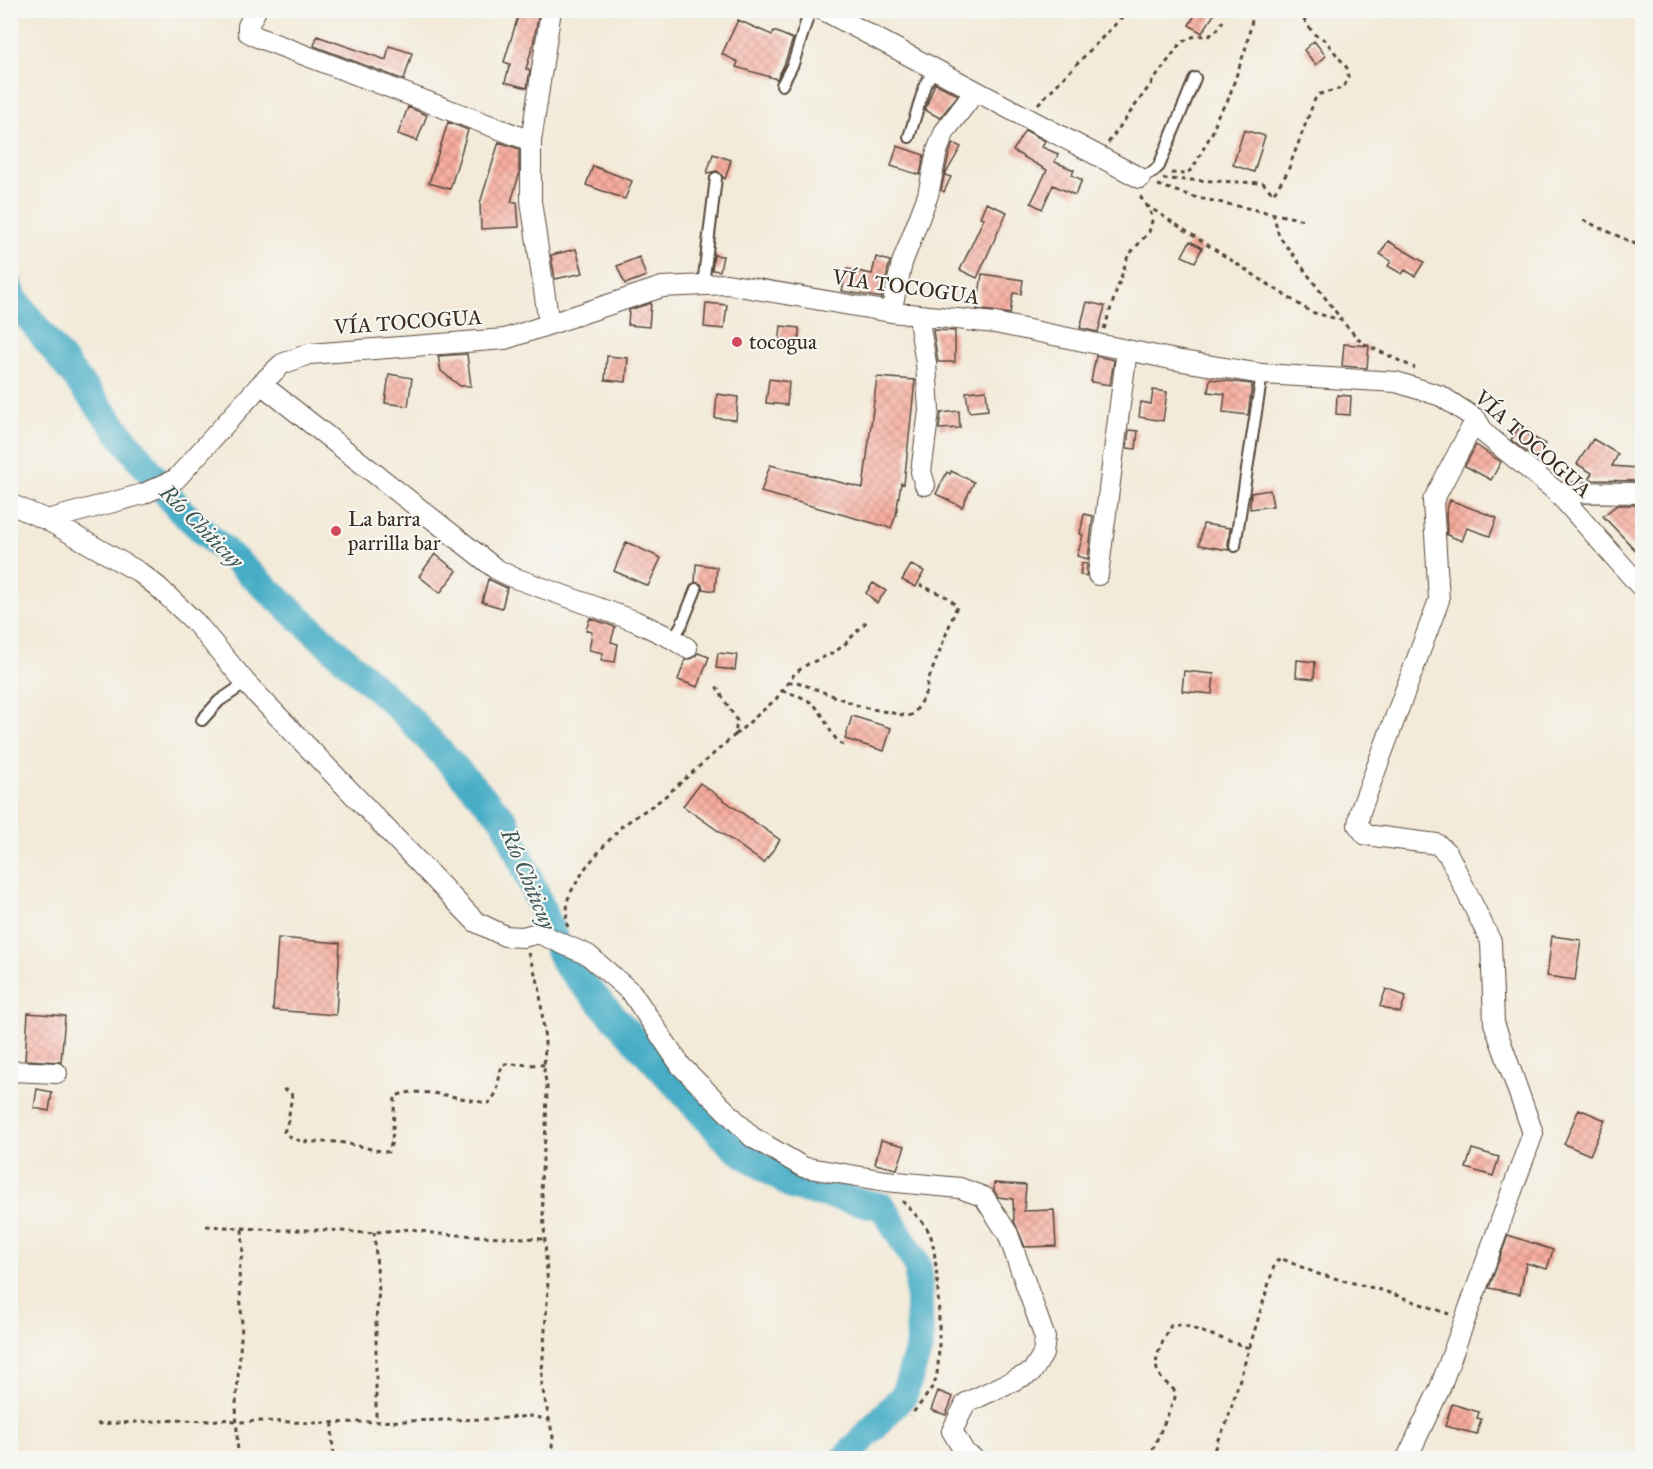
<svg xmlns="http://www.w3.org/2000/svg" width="1653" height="1469" viewBox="0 0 1653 1469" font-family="'IM FELL Great Primer',serif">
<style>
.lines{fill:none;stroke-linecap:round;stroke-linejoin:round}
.river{stroke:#46adc6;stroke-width:28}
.building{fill:url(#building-cross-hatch)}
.service-casing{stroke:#57473a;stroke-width:14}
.minor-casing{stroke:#57473a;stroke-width:22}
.path{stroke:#57473a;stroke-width:3;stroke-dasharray:4.5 4.5;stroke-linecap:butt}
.service{stroke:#fff;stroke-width:10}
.minor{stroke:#fff;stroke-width:20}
.poi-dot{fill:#d1495b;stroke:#f6f6f2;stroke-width:2}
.labels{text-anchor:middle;stroke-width:4.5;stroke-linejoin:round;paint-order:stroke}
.street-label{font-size:21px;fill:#3b2a1e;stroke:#f6f6f2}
.poi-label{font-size:21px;fill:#3b2a1e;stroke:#f6f6f2;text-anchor:start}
.water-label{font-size:22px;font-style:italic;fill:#3f5859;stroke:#f6f6f2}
</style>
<defs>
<pattern id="building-cross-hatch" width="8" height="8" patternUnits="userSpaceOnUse" patternTransform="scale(1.5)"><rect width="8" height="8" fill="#f8ad9f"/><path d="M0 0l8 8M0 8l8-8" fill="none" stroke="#ca8d81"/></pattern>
</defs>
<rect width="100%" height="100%" fill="#f6f6f2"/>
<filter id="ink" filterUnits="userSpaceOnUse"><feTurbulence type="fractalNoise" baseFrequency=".0167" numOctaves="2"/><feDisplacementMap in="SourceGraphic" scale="12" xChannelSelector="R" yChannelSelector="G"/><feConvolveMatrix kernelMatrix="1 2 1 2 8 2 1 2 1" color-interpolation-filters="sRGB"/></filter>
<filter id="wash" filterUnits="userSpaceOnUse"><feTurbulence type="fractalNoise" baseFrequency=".008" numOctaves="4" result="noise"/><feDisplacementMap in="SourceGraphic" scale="24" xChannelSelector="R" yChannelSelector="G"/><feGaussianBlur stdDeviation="1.35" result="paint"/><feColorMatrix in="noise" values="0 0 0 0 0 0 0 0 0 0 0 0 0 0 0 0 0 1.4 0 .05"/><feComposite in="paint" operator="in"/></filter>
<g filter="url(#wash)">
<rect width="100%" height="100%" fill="#f3ead8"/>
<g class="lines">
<path class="river" d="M 10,288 L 14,299 L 180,510 L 405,714 L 505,821 L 565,964 L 732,1146 L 794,1187 L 883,1207 L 918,1266 L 920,1345 L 904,1395 L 845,1458"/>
</g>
<g id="blocks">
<path class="building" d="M 520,10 L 539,12 L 533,45 L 526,69 L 530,70 L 527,88 L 505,82 L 510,64 L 504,62 Z
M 1198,10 L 1217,10 L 1202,33 L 1189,25 Z
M 738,20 L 772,35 L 774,31 L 793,39 L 784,65 L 777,79 L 736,67 L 738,62 L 722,54 Z
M 317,36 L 386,60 L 389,46 L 412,53 L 404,80 L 314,46 Z
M 1314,41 L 1326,56 L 1316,65 L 1304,50 Z
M 935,83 L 958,95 L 940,118 L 925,110 Z
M 408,107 L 427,115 L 417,141 L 398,134 Z
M 448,122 L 468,130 L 450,189 L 429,183 Z
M 1025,130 L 1045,141 L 1042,147 L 1058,154 L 1055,162 L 1074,170 L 1072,175 L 1082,180 L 1075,195 L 1053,185 L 1042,209 L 1031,203 L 1047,170 L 1013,151 Z
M 1244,130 L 1265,136 L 1254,172 L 1233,165 Z
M 499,142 L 519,149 L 519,175 L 511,202 L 517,202 L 519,227 L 481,229 L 480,203 Z
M 953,143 L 961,147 L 945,175 L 951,177 L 944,192 L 941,190 L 949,154 Z
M 897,146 L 924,155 L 920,175 L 891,166 Z
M 713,154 L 731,160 L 725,179 L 717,171 L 707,173 Z
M 593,166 L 632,181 L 625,199 L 586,185 Z
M 986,203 L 1007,212 L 977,278 L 960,270 L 984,218 L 980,217 Z
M 1190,241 L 1202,248 L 1195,262 L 1182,256 Z
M 1388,241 L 1424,262 L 1415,276 L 1405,270 L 1402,274 L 1388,266 L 1391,261 L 1380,254 Z
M 576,249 L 583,273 L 555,279 L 551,255 Z
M 714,255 L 723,256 L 720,271 L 712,270 Z
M 639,257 L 646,276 L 625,284 L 617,266 Z
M 876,257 L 890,261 L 882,298 L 842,291 L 847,269 L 872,274 Z
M 982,274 L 1023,280 L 1021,294 L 1013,293 L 1010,314 L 977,309 Z
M 1087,302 L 1105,306 L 1098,332 L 1080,328 Z
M 651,303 L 649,327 L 628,325 L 629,310 Z
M 706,303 L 727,305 L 724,329 L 704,327 Z
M 781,326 L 799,328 L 799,347 L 779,345 Z
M 933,330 L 955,331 L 955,362 L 938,362 Z
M 1344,344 L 1369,346 L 1367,368 L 1342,366 Z
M 467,354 L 471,386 L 460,386 L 441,371 L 438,356 Z
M 607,356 L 628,358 L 626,382 L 605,380 Z
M 1096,356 L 1114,360 L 1110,385 L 1091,382 Z
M 389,374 L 412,378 L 408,406 L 385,403 Z
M 877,377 L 915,380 L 904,484 L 901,483 L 896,515 L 891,528 L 761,492 L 770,465 L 863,488 Z
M 769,379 L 789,382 L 787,405 L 766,403 Z
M 1210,379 L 1252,384 L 1248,415 L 1223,412 L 1225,394 L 1208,392 Z
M 986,390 L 988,410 L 969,412 L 966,392 Z
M 1153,390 L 1167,392 L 1163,421 L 1139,417 L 1141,402 L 1151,404 Z
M 717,394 L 738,397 L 736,420 L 715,418 Z
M 1337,395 L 1351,396 L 1350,415 L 1336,414 Z
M 959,411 L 960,428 L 939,429 L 941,413 Z
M 1518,428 L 1545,444 L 1536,459 L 1511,440 Z
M 1129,430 L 1138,431 L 1136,449 L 1127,448 Z
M 1593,439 L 1618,454 L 1612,466 L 1637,468 L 1636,481 L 1593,480 L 1589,478 L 1592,473 L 1577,464 Z
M 1476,445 L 1501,462 L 1491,480 L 1465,466 Z
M 951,471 L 974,482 L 962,507 L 936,494 L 947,472 L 950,474 Z
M 1270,490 L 1273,506 L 1250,509 L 1251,493 Z
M 1450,500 L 1497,518 L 1490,536 L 1467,528 L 1462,541 L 1447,535 L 1446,513 Z
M 1617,505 L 1635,505 L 1642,513 L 1642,557 L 1603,516 Z
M 1084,514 L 1093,516 L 1088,559 L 1077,556 L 1083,535 L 1080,534 Z
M 1203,524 L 1230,528 L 1228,545 L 1229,550 L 1199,545 Z
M 626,542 L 661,558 L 648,586 L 614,571 Z
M 435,554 L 457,571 L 440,593 L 419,576 Z
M 1082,563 L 1087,564 L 1086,576 L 1080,575 Z
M 696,564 L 717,567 L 715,591 L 703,589 L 701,584 L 695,582 Z
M 911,565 L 924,571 L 916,587 L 902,580 Z
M 488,579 L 507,588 L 502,608 L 482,602 Z
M 873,583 L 886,591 L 877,603 L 866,593 Z
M 590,618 L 615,627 L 611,642 L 618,644 L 615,662 L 601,660 L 603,653 L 589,650 L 592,632 L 586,630 Z
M 698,653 L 709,657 L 698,687 L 678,680 L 685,660 L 693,658 Z
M 718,653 L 737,655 L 735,670 L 716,668 Z
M 1297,660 L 1315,662 L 1314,679 L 1296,677 Z
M 1184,671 L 1214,674 L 1212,694 L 1182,691 Z
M 852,716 L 891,728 L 884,751 L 845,739 Z
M 700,783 L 780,840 L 764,863 L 683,806 Z
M 1552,936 L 1581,940 L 1575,980 L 1547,976 Z
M 278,938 L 340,943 L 336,1015 L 273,1010 Z
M 1386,989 L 1406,996 L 1400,1013 L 1380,1006 Z
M 28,1013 L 65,1016 L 61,1062 L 25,1060 Z
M 37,1089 L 52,1092 L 49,1111 L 34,1108 Z
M 1579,1109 L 1605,1120 L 1590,1155 L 1564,1144 Z
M 881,1140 L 905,1146 L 897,1169 L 875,1164 Z
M 1472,1149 L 1499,1157 L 1493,1176 L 1466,1168 Z
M 994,1183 L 1026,1185 L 1024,1211 L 1054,1210 L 1056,1246 L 1025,1247 L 1014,1221 L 1013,1199 L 998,1197 L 994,1190 Z
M 1508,1235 L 1553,1250 L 1547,1269 L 1526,1263 L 1520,1294 L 1489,1288 Z
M 938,1391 L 953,1397 L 946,1415 L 931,1410 Z
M 1452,1404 L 1479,1412 L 1477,1418 L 1481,1419 L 1477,1434 L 1445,1426 Z"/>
</g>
</g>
<g filter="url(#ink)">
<use href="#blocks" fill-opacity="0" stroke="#57473a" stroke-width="1.5"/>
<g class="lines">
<g class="service-casing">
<path id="service" d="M 782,85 L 793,64 L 810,10
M 909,137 L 925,85 L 934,70
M 1140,178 L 1153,172 L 1159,166 L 1195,78
M 703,285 L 716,178
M 1235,546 L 1262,374
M 673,639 L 682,624 L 696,589
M 202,720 L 219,701 L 246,683"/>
</g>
<g class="minor-casing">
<path id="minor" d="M 256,10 L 248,26 L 248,32 L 257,37 L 531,141
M 823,10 L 1140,178
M 891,312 L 902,263 L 928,195 L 937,151 L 945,131 L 968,101 L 973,90
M 923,316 L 920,327 L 926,363 L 929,411 L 921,472 L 925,485
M 549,324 L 531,201 L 531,141 L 551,10
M 261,384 L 496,569 L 512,577 L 635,621 L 673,639 L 687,648
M 1557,492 L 1642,493
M 10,504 L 47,520 L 139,572 L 158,587 L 196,623 L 246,683 L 476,922 L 505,936 L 523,937 L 538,933 L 588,955 L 632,993 L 681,1066 L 752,1137 L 803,1167 L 886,1181 L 960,1188 L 984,1197 L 1008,1234 L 1045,1338 L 1043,1354 L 1032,1372 L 966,1403 L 952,1431 L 965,1453 L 973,1458
M 47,520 L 143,494 L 176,479 L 261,384 L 282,364 L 309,354 L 505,339 L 662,287 L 727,284 L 891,312 L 995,323 L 1176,360 L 1262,374 L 1396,382 L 1441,396 L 1476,419 L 1484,433 L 1557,492 L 1642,588
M 1098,575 L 1127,350
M 10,1071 L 57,1073
M 1407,1458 L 1440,1388 L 1533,1133 L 1494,1023 L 1491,942 L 1448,854 L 1437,844 L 1366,835 L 1358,825 L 1360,812 L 1439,600 L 1433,501 L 1476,419"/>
</g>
<path class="path" d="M 1038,104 L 1129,10
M 1108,143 L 1180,44 C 1191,36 1196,35 1209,36 L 1217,30 L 1223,21
M 1171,173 L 1186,174 L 1193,168 L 1213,131 L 1218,115 L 1228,100 L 1246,47 L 1252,20 L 1250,10
M 1163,179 L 1263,183 L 1273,194 L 1287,173 L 1315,99 L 1320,94 L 1343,88 L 1348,77 L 1347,68 L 1325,40 L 1314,34 L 1297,10
M 1158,185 L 1194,197 L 1304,220
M 1146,205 L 1311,312 L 1341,320 L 1362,343 L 1415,368
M 1273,213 L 1279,236 L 1341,319
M 1583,220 L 1642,247
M 1104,329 L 1128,256 L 1149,232 L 1153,217 L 1140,196
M 788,682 L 797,682 L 862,707 L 908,716 L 914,714 L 926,692 L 928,681 L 957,606 L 947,597 L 920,585
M 782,691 C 794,694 808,698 816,707 C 828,720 830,740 847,747
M 735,735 L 776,699 L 795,673 L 808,664 L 831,654 L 843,646 L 868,620
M 568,927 L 566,922 L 568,899 L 572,890 L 586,867 L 603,847 L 622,826 L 662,799 L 735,735 L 737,721 L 715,684
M 528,953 L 539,985 L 545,1041 L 544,1073 L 547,1085 L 546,1128 L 541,1180 L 548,1289 L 542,1371 L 542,1386 L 553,1437 L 551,1458
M 283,1090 L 287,1090 L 292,1095 L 288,1121 L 284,1132 C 297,1146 320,1141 337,1142 C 355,1144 371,1150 388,1152 L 392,1142 L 395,1097 C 414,1084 467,1101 489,1103 C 502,1089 496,1080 503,1064 L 545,1065
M 902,1201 C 911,1210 923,1221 929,1232 C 939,1249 942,1358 936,1378 C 934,1388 917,1408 910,1416
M 206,1226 L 276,1230 L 329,1230 L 365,1233 L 412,1229 L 438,1234 L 544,1239
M 374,1232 L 379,1291 L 376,1319 L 376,1421
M 333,1423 L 332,1438 L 334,1458
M 97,1424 L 181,1420 L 212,1421 L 222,1419 L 240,1422 L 262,1421 L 317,1423 L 490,1419 L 532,1416 L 549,1420
M 238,1458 L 236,1404 L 242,1325 L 239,1271 L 243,1248 L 242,1228
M 1149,1458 L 1175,1398 L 1174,1390 C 1170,1386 1166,1383 1163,1380 C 1147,1364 1164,1341 1171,1325 L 1183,1325 L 1249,1348
M 1212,1458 L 1217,1441 L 1226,1425 L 1275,1263 L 1280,1258 L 1318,1274 L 1381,1290 L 1449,1314"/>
<use href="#service" class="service"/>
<use href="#minor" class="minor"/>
</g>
</g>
<g class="poi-dot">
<circle cx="737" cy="342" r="6"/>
<circle cx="336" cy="531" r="6"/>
</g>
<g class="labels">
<g class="street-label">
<text transform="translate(906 287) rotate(8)" y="7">VÍA TOCOGUA</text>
<text transform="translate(408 322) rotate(-4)" y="7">VÍA TOCOGUA</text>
<text transform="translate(1533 444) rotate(42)" y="7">VÍA TOCOGUA</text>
</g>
<g class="poi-label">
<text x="749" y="349">tocogua</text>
<text x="348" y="526">La barra<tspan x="348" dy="24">parrilla bar</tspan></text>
</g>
<g class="water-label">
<text transform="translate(202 526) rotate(45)" y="8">Río Chiticuy</text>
<text transform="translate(529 879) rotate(67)" y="8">Río Chiticuy</text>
</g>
</g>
<rect width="1653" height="1469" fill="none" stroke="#f6f6f2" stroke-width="36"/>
</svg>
